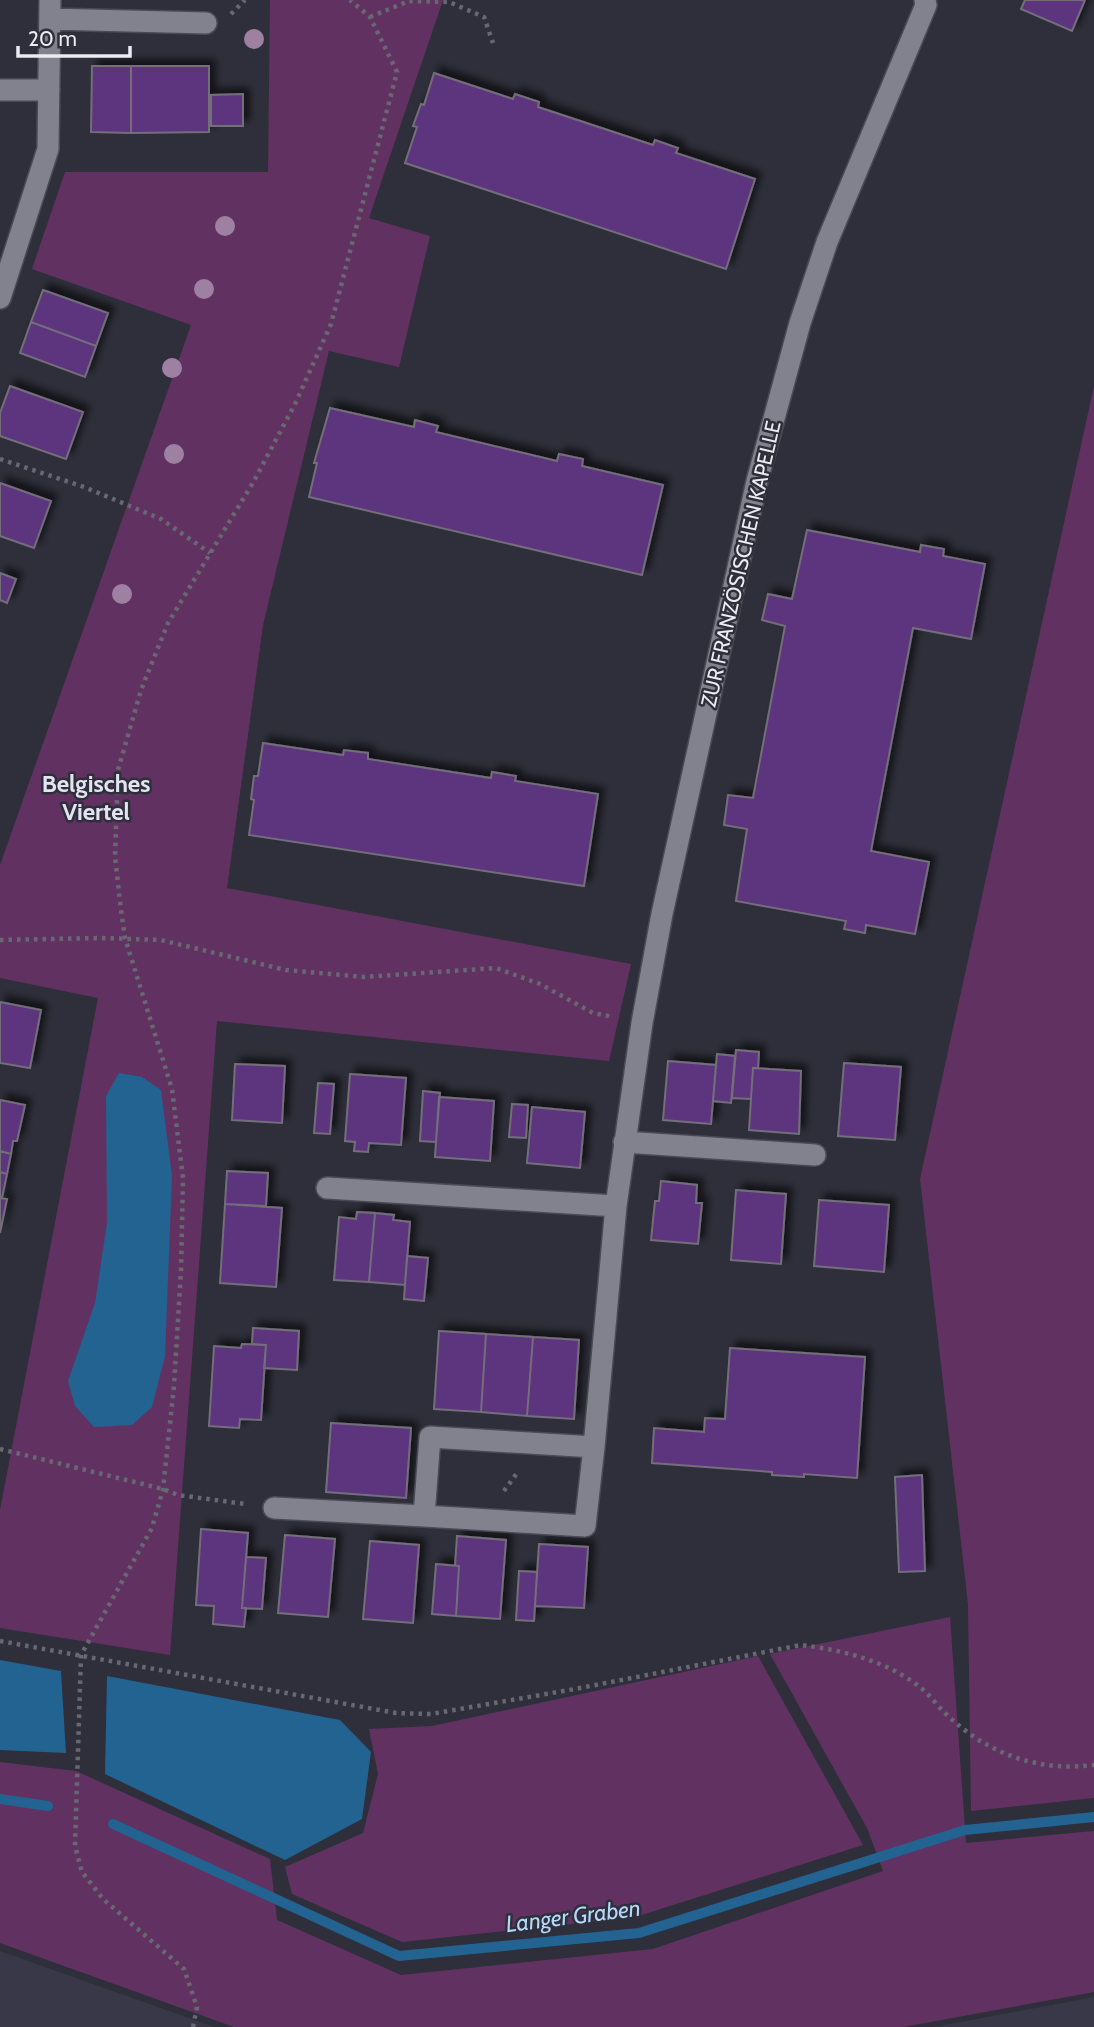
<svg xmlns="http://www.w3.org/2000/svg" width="1094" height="2027" viewBox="0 0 1094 2027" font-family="Cabin,sans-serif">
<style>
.built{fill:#383849}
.green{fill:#613261}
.water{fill:#226391}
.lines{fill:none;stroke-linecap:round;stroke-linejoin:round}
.stream{stroke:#226391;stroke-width:10}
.building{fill:#5b347e;stroke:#736e7a;stroke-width:2;filter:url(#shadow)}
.minor-casing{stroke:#4b4a54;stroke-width:24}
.path{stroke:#686872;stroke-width:4.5;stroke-dasharray:3.5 5;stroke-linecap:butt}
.minor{stroke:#82828f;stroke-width:21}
.tree{fill:#9e80a2}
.labels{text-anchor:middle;stroke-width:5;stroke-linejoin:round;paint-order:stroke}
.street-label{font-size:21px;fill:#ebebf2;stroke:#2f2f3b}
.water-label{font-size:23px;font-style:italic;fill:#b2d9fa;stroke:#2f2f3b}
.quarter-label{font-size:24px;font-weight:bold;fill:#e3e3f2;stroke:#2f2f3b}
</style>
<defs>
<filter id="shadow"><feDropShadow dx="6" dy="-6" stdDeviation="3.5" flood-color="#0009"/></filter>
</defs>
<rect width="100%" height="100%" fill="#2f2f3b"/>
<path class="built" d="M 0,1951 L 214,2027 L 0,2027 Z
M 1094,1997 L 1094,2027 L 934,2027 Z"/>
<path class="green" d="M 270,0 L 443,0 L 369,218 L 430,236 L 399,367 L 329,351 L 263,625 L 227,888 L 631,964 L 609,1061 L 217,1021 L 170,1655 L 0,1628 L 0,1510 L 98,998 L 0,978 L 0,865 L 191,325 L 32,269 L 65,172 L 268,172 Z
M 1094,386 L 1094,1798 L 971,1811 L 968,1604 L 920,1179 Z
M 950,1617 L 966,1843 L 1094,1831 L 1094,1992 L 903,2027 L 234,2027 L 0,1943 L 0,1762 L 76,1771 L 270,1859 L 277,1920 L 401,1975 L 653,1949 L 883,1871 L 867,1828 L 770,1654 Z
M 758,1656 L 863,1845 L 635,1917 L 402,1942 L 292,1894 L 285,1867 L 363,1833 L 378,1774 L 369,1729 L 432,1726 Z"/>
<path class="water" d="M 119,1073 L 142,1077 L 161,1090 L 172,1176 L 165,1356 L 152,1407 L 132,1425 L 94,1427 L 75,1406 L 68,1381 L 95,1303 L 107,1223 L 106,1096 Z
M 0,1660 L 61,1671 L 66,1753 L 0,1750 Z
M 107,1676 L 340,1720 L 371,1752 L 362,1819 L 285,1860 L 105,1774 Z"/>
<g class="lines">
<path class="stream" d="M 0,1799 L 48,1806
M 113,1824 L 399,1956 L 639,1933 L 965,1830 L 1094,1817"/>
</g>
<path class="building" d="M 1025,0 L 1085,0 L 1072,31 L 1021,9 Z
M 92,66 L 131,66 L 131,133 L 91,132 Z
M 131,66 L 209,66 L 209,132 L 131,133 Z
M 434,73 L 513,99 L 515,94 L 539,102 L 538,107 L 653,145 L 655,140 L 678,148 L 676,153 L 755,179 L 726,269 L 405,163 L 417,127 L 413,126 L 421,104 L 424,105 Z
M 243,94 L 243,126 L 211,126 L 211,95 Z
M 43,290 L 108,313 L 96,346 L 31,322 Z
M 31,322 L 96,346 L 85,377 L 20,353 Z
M 10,386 L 83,412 L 66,459 L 0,436 L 0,413 Z
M 330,408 L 414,427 L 415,420 L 438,426 L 436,432 L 557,461 L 559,454 L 583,459 L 582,466 L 663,485 L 642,575 L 309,497 L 317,463 L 314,463 Z
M 0,483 L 51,501 L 34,548 L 0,536 Z
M 807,530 L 920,552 L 921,545 L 944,549 L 943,556 L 985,564 L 971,639 L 913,628 L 871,851 L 929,862 L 915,934 L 866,925 L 865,933 L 844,929 L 846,921 L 736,901 L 747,829 L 724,825 L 728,795 L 753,798 L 785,626 L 762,620 L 768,594 L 792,599 Z
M 0,573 L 16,579 L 7,603 L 0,600 Z
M 263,743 L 343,755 L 344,750 L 368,753 L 368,759 L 491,778 L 492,772 L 516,776 L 515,781 L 598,794 L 584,886 L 249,835 L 254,800 L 251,799 L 254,776 L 258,776 Z
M 0,1002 L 41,1010 L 30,1068 L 0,1063 Z
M 736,1050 L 759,1052 L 758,1068 L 753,1068 L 751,1099 L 732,1098 Z
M 717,1054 L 735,1056 L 731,1103 L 713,1101 Z
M 668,1061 L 716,1065 L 711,1124 L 663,1120 Z
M 844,1063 L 901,1067 L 895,1140 L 838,1136 Z
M 235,1064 L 285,1066 L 282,1123 L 232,1120 Z
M 753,1068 L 801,1071 L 799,1134 L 749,1130 Z
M 350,1074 L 406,1078 L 401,1145 L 369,1143 L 368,1152 L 354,1151 L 355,1142 L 345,1141 Z
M 318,1083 L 334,1084 L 330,1134 L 314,1133 Z
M 423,1091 L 440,1093 L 436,1142 L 420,1141 Z
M 439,1097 L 494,1101 L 490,1161 L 435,1157 Z
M 0,1100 L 25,1105 L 17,1141 L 13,1141 L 11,1154 L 0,1151 Z
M 512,1104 L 528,1105 L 526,1138 L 509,1137 Z
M 532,1107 L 585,1112 L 580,1168 L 527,1163 Z
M 0,1151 L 11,1154 L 7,1174 L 0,1172 Z
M 227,1171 L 268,1173 L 266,1206 L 225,1204 Z
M 0,1172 L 7,1174 L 2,1198 L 0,1198 Z
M 661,1181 L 697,1185 L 696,1203 L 702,1203 L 698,1244 L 651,1240 L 655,1201 L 659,1201 Z
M 736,1190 L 786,1194 L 781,1264 L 731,1260 Z
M 0,1198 L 7,1199 L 0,1233 Z
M 819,1200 L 889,1205 L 884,1272 L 814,1266 Z
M 225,1204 L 282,1208 L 276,1287 L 220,1283 Z
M 357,1212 L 375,1213 L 369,1282 L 334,1280 L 339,1217 L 356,1219 Z
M 375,1213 L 394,1215 L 393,1220 L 410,1222 L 405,1285 L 369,1282 Z
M 407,1256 L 428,1258 L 424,1301 L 404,1299 Z
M 253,1328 L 299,1331 L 297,1370 L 264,1368 L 266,1345 L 252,1344 Z
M 439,1331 L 486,1334 L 481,1412 L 434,1409 Z
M 486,1334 L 533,1337 L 527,1416 L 481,1412 Z
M 533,1337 L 579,1340 L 574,1419 L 527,1416 Z
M 242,1344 L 266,1345 L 261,1420 L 240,1419 L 239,1428 L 209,1426 L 214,1346 L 241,1348 Z
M 730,1348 L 865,1357 L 857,1478 L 804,1474 L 804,1477 L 772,1475 L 772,1472 L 652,1463 L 654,1428 L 704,1432 L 705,1418 L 725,1419 Z
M 331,1423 L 411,1428 L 406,1498 L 326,1492 Z
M 922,1475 L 925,1571 L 899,1572 L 895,1477 Z
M 201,1529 L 248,1533 L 242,1608 L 246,1608 L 244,1627 L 213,1624 L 214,1606 L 196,1605 Z
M 285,1535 L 335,1539 L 328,1617 L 278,1613 Z
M 457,1536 L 506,1540 L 500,1619 L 456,1616 L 459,1566 L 455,1566 Z
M 370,1541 L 419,1545 L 413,1623 L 363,1619 Z
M 539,1544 L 588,1547 L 584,1608 L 535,1606 Z
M 246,1557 L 266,1558 L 262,1609 L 242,1608 Z
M 436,1564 L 459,1566 L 456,1616 L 432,1614 Z
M 519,1571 L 537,1572 L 534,1621 L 516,1620 Z"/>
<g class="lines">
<g class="minor-casing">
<path id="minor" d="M 50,19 L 206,23
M 0,90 L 49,90
M 0,298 L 48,149 L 50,0
M 624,1142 L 815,1155
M 327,1188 L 616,1206
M 274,1508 L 424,1516 L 430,1437 L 594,1447 L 616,1206 L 642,1023 L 662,914 L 757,481 L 800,323 L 827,242 L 926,5 L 925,0
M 424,1516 L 585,1526 L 594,1447"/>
</g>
<path class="path" d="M 231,14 L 245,0
M 370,17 L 409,1 L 449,2 L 484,17 L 493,43
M 0,459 L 84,487 L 161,519 L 210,553
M 0,940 L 100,938 L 161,940 L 286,970 L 364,977 L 496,968 L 540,984 L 593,1013 L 614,1017
M 0,1449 L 163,1489 L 178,1495 L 245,1504
M 504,1491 L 517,1473
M 0,1641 L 396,1713 L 431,1714 L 575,1689 L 801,1645 C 842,1650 888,1661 921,1688 C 931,1696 938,1707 947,1715 C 988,1754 1038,1772 1094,1765
M 193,2027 L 197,2007 L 184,1969 L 103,1899 L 82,1872 L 75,1846 L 81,1655 L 152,1528 L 163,1489 L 174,1386 L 181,1271 L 183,1178 L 172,1089 L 125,938 L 121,910 L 115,857 L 118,770 L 141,690 L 168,623 L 254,481 L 296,402 L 331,324 L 397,72 L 370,17 L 350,0"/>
<use href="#minor" class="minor"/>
</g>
<g class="tree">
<circle cx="254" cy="39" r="10"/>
<circle cx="225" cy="226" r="10"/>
<circle cx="204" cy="289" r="10"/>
<circle cx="172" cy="368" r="10"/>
<circle cx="174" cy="454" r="10"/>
<circle cx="122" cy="594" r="10"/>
</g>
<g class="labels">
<g class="street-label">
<text transform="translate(741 564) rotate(-77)" y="7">ZUR FRANZÖSISCHEN KAPELLE</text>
</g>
<g class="water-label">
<text transform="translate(573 1916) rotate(-7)" y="8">Langer Graben</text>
</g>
<g class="quarter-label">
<text x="96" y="792">Belgisches<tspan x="96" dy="28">Viertel</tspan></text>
</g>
</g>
<path d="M18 46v10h112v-10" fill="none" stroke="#ebebf2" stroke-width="3.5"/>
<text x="28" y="46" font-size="21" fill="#ebebf2" stroke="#2f2f3b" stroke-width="5" paint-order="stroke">20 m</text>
</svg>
